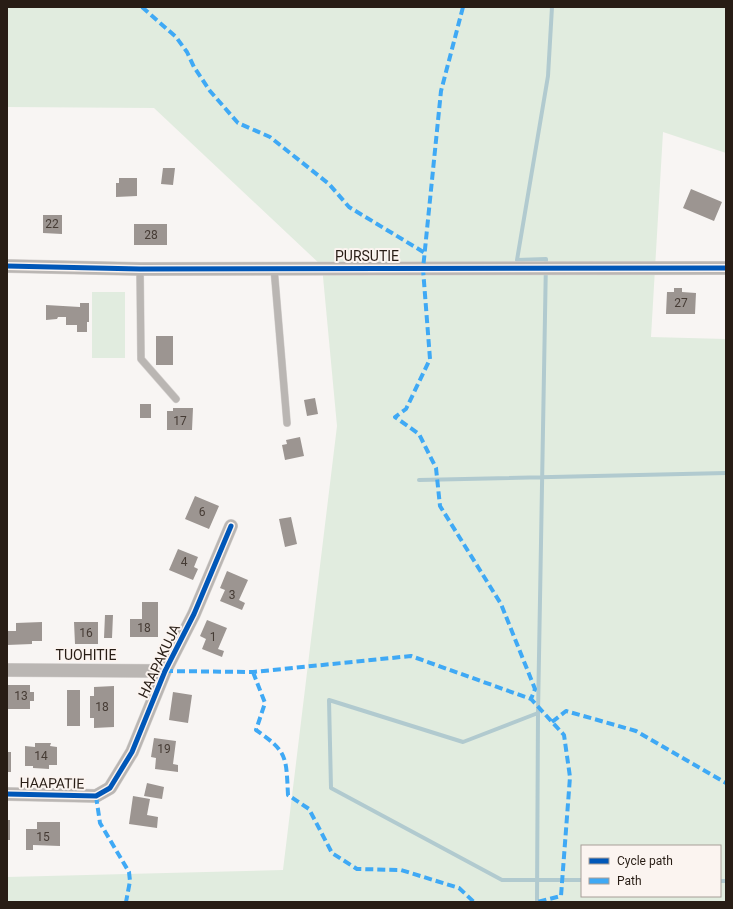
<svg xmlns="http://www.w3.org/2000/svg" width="733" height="909" viewBox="0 0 733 909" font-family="Roboto,sans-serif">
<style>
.green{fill:#e1ecdf;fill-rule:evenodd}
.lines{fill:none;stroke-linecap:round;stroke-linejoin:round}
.stream{stroke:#b1cacf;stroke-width:4}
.building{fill:#9c9591}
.service-casing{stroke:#d6d2d0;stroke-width:8}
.minor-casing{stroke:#d6d2d0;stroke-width:14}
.service{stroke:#bab6b3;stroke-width:7}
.minor{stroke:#bab6b3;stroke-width:13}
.quiet{stroke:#3fa9f5;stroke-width:4;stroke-dasharray:8 4;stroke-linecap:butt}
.cycleway-casing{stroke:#fbf4f0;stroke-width:8}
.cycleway{stroke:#0057b8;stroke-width:5}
.labels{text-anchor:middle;stroke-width:4;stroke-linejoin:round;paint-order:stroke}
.number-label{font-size:12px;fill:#453b34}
.street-label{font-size:14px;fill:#281d15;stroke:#fbf4f0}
</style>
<rect width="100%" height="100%" fill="#f8f5f3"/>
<path class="green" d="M 7,7 L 726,7 L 726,153 L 663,132 L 651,337 L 726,339 L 726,902 L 7,902 L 7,877 L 283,870 L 337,426 L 322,266 L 154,108 L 7,107 ZM 582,846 L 720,846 L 720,896 L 582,896 Z
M 92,292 L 125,292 L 125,358 L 92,358 Z"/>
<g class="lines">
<path class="stream" d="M 552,7 L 548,76 L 517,260 L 546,259 L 538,713 L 463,742 L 329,700 L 331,788 L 502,880 L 582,880
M 419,480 L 726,473
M 720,881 L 726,881
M 537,902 L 538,713"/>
</g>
<path class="building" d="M 163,168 L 175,168 L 173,185 L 161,184 Z
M 119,178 L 137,178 L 137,196 L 116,197 L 116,183 L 119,183 Z
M 691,189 L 722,202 L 714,221 L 683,208 Z
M 43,215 L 62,215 L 62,234 L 43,233 Z
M 134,224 L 167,224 L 167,245 L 134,245 Z
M 674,288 L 682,288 L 682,292 L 696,293 L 695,314 L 666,314 L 667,292 L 674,292 Z
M 80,303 L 89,303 L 89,322 L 87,322 L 87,332 L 77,332 L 77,325 L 66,325 L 66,317 L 58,317 L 57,319 L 46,320 L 46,305 L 80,307 Z
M 156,336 L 173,336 L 173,365 L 156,365 Z
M 315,398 L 318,414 L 307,416 L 304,400 Z
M 140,404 L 151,404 L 151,418 L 140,418 Z
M 173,408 L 193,408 L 192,430 L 167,430 L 167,411 L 173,411 Z
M 300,437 L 304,456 L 285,460 L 282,445 L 287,444 L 286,440 Z
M 195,496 L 219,506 L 209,529 L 185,519 Z
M 291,517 L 297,544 L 285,547 L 279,519 Z
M 178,549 L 198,557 L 194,567 L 198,569 L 193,580 L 169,570 Z
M 227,571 L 248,580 L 239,600 L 245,603 L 242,610 L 220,601 L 225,590 L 220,588 Z
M 142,602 L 158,602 L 158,637 L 130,637 L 130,619 L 142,619 Z
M 105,615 L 113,615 L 112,638 L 104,638 Z
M 207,620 L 227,628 L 218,649 L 224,651 L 222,657 L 202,649 L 206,639 L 200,636 Z
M 42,622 L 42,641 L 32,641 L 32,644 L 7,645 L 7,631 L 16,631 L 16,623 Z
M 74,622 L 98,622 L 98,644 L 75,644 Z
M 7,685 L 30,685 L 30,692 L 34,692 L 34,701 L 30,701 L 30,709 L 7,709 Z
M 114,686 L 114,727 L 94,728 L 94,718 L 90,718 L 90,696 L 94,696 L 94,687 Z
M 67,690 L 80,690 L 80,726 L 67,726 Z
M 173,692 L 192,695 L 188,723 L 169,720 Z
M 154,738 L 176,741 L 173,764 L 178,765 L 178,772 L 155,769 L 156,758 L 151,757 Z
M 35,743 L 51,743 L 50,746 L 57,747 L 57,765 L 49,765 L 49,769 L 33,768 L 33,766 L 25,766 L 25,746 L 35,747 Z
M 7,752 L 11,752 L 11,772 L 7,772 Z
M 147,783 L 164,787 L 162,799 L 144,796 Z
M 133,796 L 150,799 L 147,815 L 158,817 L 157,828 L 129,824 Z
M 7,820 L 10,820 L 10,840 L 7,840 Z
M 37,822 L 60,822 L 60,846 L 33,845 L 33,850 L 26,850 L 26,829 L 37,829 Z"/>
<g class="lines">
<g class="service-casing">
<path id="service" d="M 274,268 L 287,423
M 140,269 L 141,359 L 176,399"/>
</g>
<g class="minor-casing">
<path id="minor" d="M 7,266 L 140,269 L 726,268
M 7,670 L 165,671
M 7,794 L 96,796 L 110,788 L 132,752 L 165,671 L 194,614 L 231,526"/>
</g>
<use href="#service" class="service"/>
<use href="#minor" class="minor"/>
<path class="quiet" d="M 142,7 L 176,37 L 187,52 L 194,67 L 210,91 L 238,123 L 270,137 L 329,184 L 349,207 L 425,253
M 463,7 L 441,91 L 423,269 L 430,359 L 406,409 L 395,417 L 419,434 L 436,468 L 440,506 L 501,604 L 535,689 L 531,699
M 165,671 L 253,672 L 411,656 L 531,699 L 564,735 L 570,777 L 561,896 L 537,902
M 253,672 L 265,703 L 256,730 C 288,752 286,757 288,795 L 309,809 L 332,853 L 357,869 L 401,870 L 459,888 L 474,902
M 552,722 L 566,711 L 636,731 L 726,783
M 96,796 L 100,823 L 129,872 L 130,881 L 126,902"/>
<g class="cycleway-casing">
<path id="cycleway" d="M 7,266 L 140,269 L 726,268
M 7,794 L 96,796 L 110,788 L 132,752 L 165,671 L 194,614 L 231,526"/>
</g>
<use href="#cycleway" class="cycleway"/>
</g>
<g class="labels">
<g class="number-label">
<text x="52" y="228">22</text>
<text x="151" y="239">28</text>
<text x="681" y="307">27</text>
<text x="180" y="425">17</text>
<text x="202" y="516">6</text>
<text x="184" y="566">4</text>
<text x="232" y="599">3</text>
<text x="144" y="632">18</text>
<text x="86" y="637">16</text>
<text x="213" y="641">1</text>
<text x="21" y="700">13</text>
<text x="102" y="711">18</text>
<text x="164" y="753">19</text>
<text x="41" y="760">14</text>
<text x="43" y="841">15</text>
</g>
<g class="street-label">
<text x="367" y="261">PURSUTIE</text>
<text x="86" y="660">TUOHITIE</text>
<text transform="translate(159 661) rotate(-65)" y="5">HAAPAKUJA</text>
<text transform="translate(52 783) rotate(1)" y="5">HAAPATIE</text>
</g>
</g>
<rect width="733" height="909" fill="none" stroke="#281d15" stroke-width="16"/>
<rect x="581" y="845" width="140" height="52" fill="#fbf4f0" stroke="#a79e98"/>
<rect x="589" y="858" width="20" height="6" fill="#0057b8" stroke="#a79e98"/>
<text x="617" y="865" font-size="12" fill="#281d15">Cycle path</text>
<rect x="589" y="878" width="20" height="6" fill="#3fa9f5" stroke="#a79e98"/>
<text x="617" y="885" font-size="12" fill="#281d15">Path</text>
</svg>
